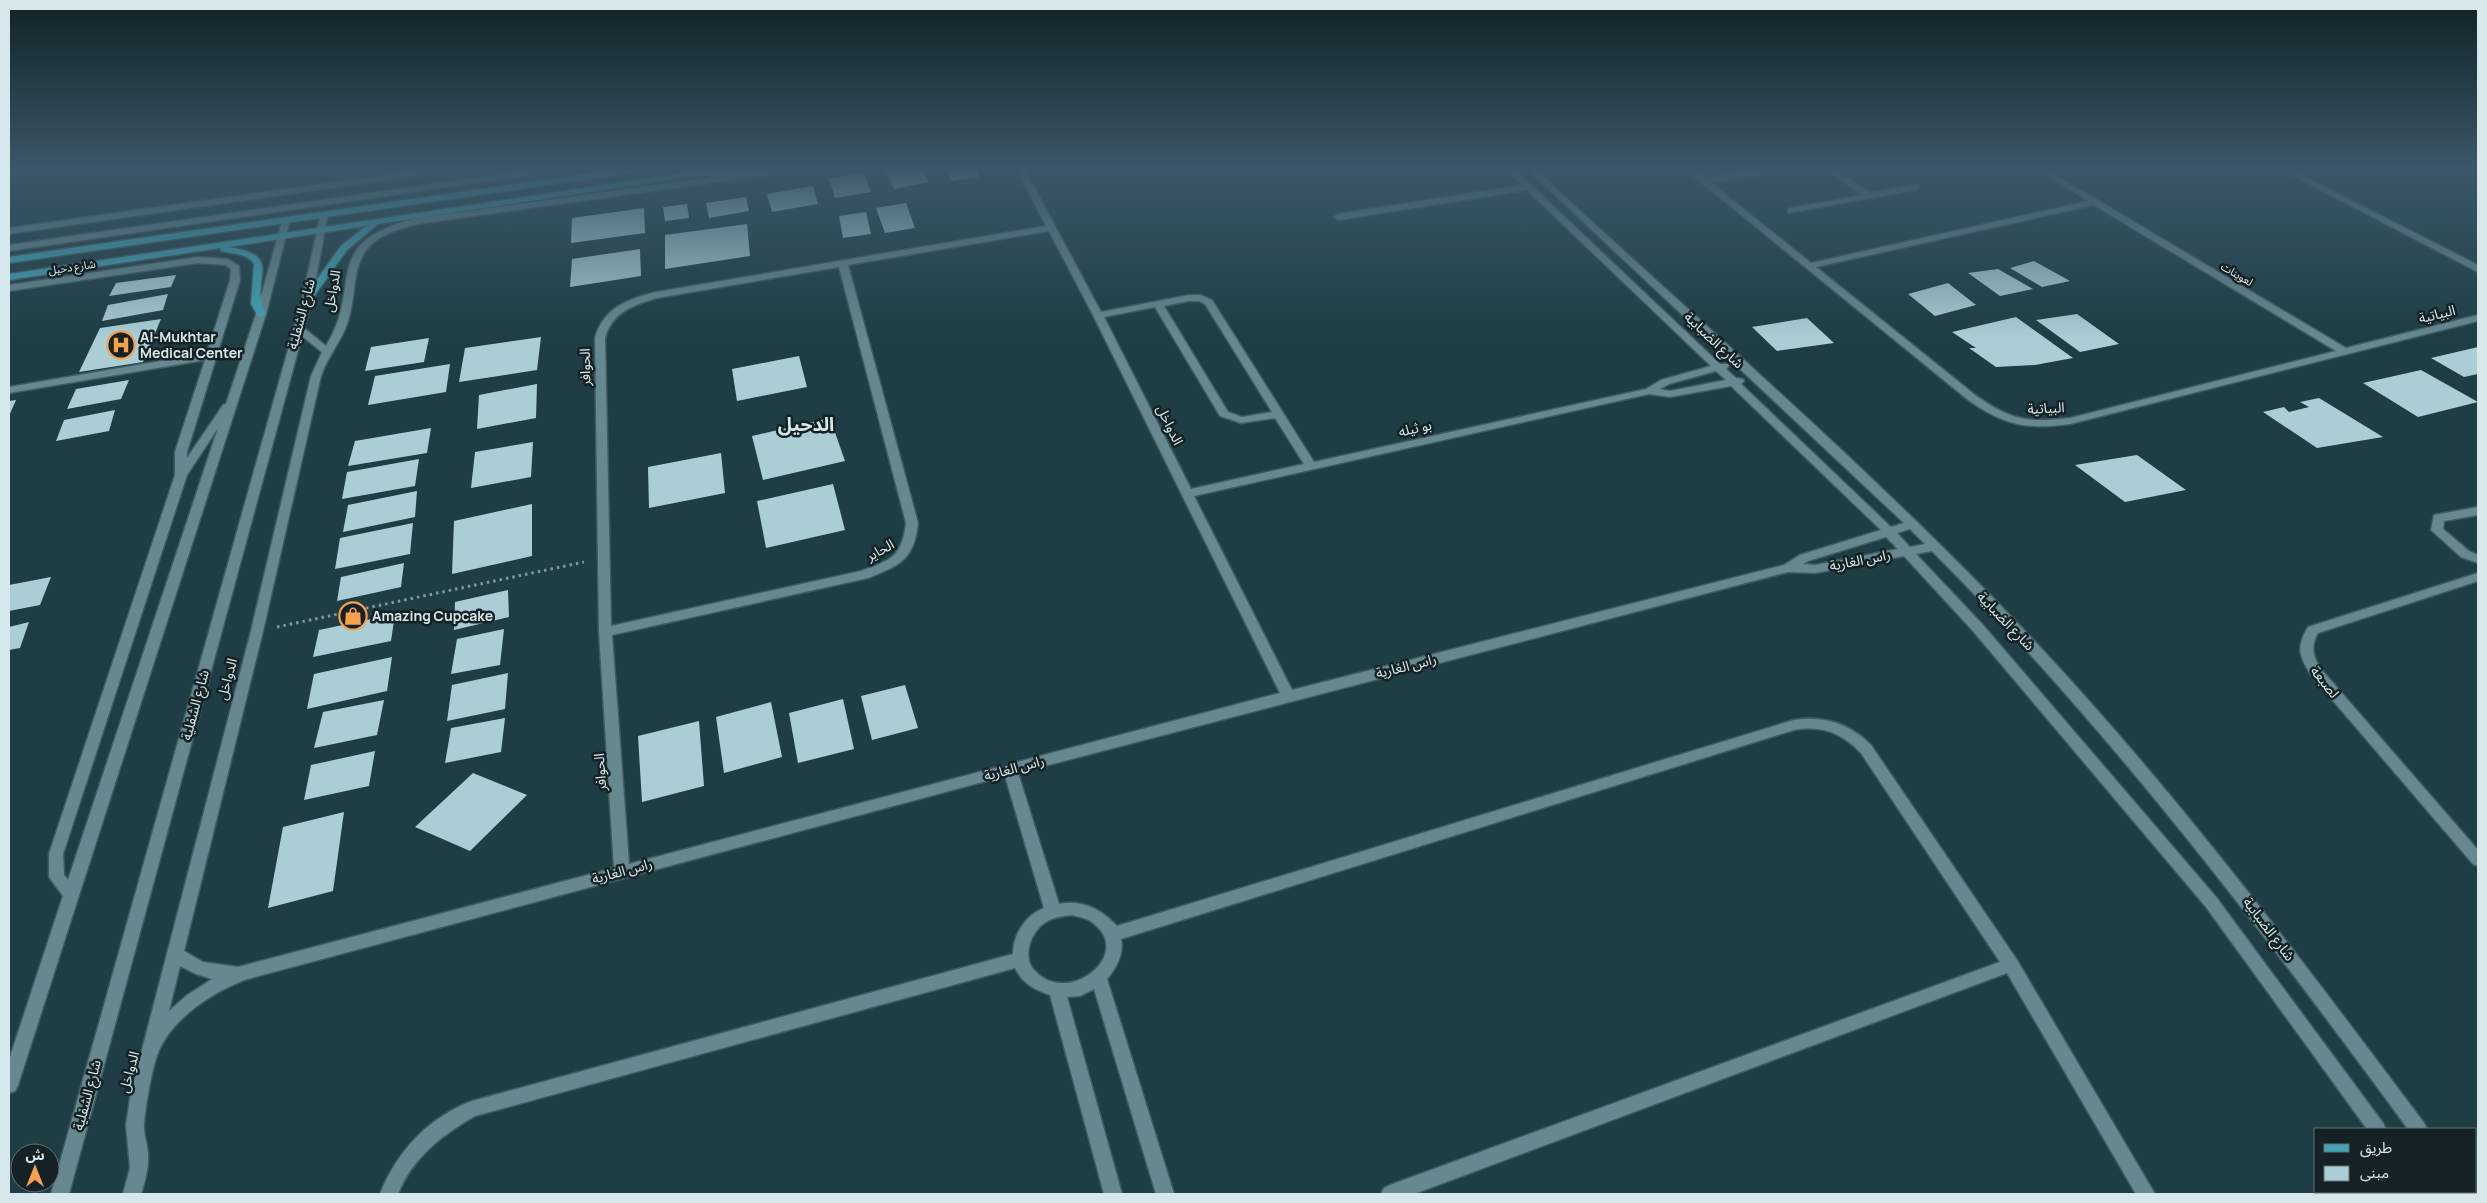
<svg xmlns="http://www.w3.org/2000/svg" width="2487" height="1203" viewBox="0 0 2487 1203" font-family="Manrope,'Noto Sans Arabic',sans-serif">
<style>
.building{fill:#abced6}
.lines{fill:none;stroke-linecap:round;stroke-linejoin:round}
.minor-casing{stroke:#3e5b60;stroke-width:3}
.major-casing{stroke:#3e5b60;stroke-width:3}
.path{stroke:#81999d;stroke-width:3;stroke-dasharray:2.5 4;stroke-linecap:butt}
.minor{fill:#678890;fill-rule:evenodd}
.major{fill:#41a5b6;fill-rule:evenodd}
.labels{text-anchor:middle;stroke-width:5;stroke-linejoin:round;paint-order:stroke}
.far-street-label{font-size:11px;fill:#d6e8eb;stroke:#142225}
.street-label{font-size:14px;fill:#d6e8eb;stroke:#142225}
.poi-label{font-size:14px;font-weight:bold;fill:#d6e8eb;stroke:#142225;text-anchor:start}
.district-label{font-size:19px;font-weight:bold;fill:#d6e8eb;stroke:#142225}
</style>
<rect width="100%" height="100%" fill="#1e3d44"/>
<path class="building" d="M 885,170 L 922,170 L 929,182 L 894,189 Z
M 948,170 L 977,170 L 979,177 L 951,181 Z
M 864,172 L 871,192 L 835,198 L 829,178 Z
M 813,186 L 818,204 L 772,212 L 767,194 Z
M 746,197 L 749,211 L 709,218 L 706,203 Z
M 906,203 L 915,228 L 885,233 L 876,208 Z
M 687,204 L 689,218 L 665,221 L 663,207 Z
M 644,208 L 645,233 L 571,243 L 572,218 Z
M 866,212 L 871,234 L 843,238 L 839,216 Z
M 747,224 L 750,256 L 665,269 L 665,235 Z
M 640,249 L 641,276 L 570,287 L 572,259 Z
M 2034,261 L 2070,281 L 2042,287 L 2010,268 Z
M 1998,269 L 2033,289 L 2000,296 L 1968,273 Z
M 176,275 L 171,287 L 109,296 L 116,283 Z
M 1948,283 L 1976,305 L 1935,316 L 1908,294 Z
M 168,294 L 163,310 L 102,321 L 108,305 Z
M 2077,314 L 2119,344 L 2080,352 L 2036,320 Z
M 2016,317 L 2073,358 L 2035,365 L 1996,367 L 1969,348 L 1976,348 L 1952,332 Z
M 1807,318 L 1834,343 L 1777,351 L 1752,327 Z
M 161,319 L 143,362 L 79,372 L 100,328 Z
M 541,337 L 537,370 L 459,382 L 465,348 Z
M 429,338 L 424,362 L 365,371 L 371,347 Z
M 2478,347 L 2478,374 L 2464,377 L 2431,358 Z
M 799,356 L 807,387 L 737,401 L 732,369 Z
M 450,364 L 446,392 L 368,405 L 375,376 Z
M 2421,370 L 2478,402 L 2418,417 L 2363,383 Z
M 129,380 L 121,399 L 67,409 L 76,389 Z
M 537,384 L 536,418 L 477,429 L 479,395 Z
M 2319,398 L 2383,437 L 2317,448 L 2263,412 L 2284,407 L 2289,412 L 2309,407 L 2300,402 Z
M 16,400 L 9,416 L 9,401 Z
M 115,410 L 109,431 L 56,441 L 64,420 Z
M 830,418 L 845,461 L 763,480 L 752,436 Z
M 431,428 L 427,453 L 348,466 L 355,441 Z
M 533,442 L 531,477 L 471,488 L 475,452 Z
M 721,453 L 725,493 L 649,508 L 648,467 Z
M 2137,455 L 2186,490 L 2125,502 L 2075,465 Z
M 419,459 L 415,486 L 342,499 L 347,472 Z
M 833,484 L 845,530 L 766,548 L 757,501 Z
M 417,491 L 415,517 L 343,532 L 348,505 Z
M 532,504 L 532,556 L 452,574 L 454,521 Z
M 413,523 L 410,554 L 335,569 L 340,538 Z
M 404,563 L 401,587 L 337,601 L 341,577 Z
M 51,577 L 40,605 L 9,611 L 9,585 Z
M 508,590 L 509,617 L 454,630 L 455,602 Z
M 395,614 L 391,641 L 313,657 L 319,630 Z
M 29,622 L 20,648 L 9,650 L 9,627 Z
M 504,629 L 500,665 L 451,674 L 457,639 Z
M 392,657 L 387,691 L 307,709 L 314,674 Z
M 508,673 L 505,709 L 447,721 L 452,685 Z
M 905,685 L 918,728 L 872,740 L 861,696 Z
M 843,699 L 854,749 L 798,763 L 789,713 Z
M 384,700 L 377,735 L 314,748 L 323,712 Z
M 771,702 L 782,757 L 724,773 L 716,717 Z
M 505,718 L 501,752 L 445,763 L 451,728 Z
M 699,721 L 704,786 L 642,802 L 638,736 Z
M 375,751 L 369,786 L 304,800 L 311,765 Z
M 473,773 L 527,795 L 470,851 L 415,827 Z
M 344,812 L 333,891 L 268,908 L 283,827 Z"/>
<g class="lines">
<g class="minor-casing">
<path id="minor" d="M 421,170 L 440,170 L 436,173 L 9,234 L 9,228 Z
M 530,170 L 549,170 L 545,173 L 9,251 L 9,245 Z
M 766,170 L 785,170 L 781,173 L 418,224 C 382,233 360,242 355,282 C 353,296 352,310 347,324 C 341,342 327,357 321,376 L 263,631 L 184,951 L 203,962 L 238,967 L 614,868 L 599,632 L 595,338 C 603,308 628,299 656,292 L 1046,226 L 1017,170 L 1025,170 L 1101,312 L 1189,295 L 1201,295 L 1212,300 L 1314,462 L 1646,389 L 1661,380 L 1711,366 L 1527,190 L 1338,220 L 1334,217 L 1338,214 L 1522,185 L 1507,170 L 1515,170 L 1720,364 L 1728,364 L 1729,366 L 1726,369 L 1736,378 L 1743,379 L 1744,381 L 1741,384 L 1891,527 L 1904,523 L 1528,170 L 1536,170 C 1706,328 1883,479 2041,648 C 2180,797 2302,960 2424,1123 L 2427,1129 L 2408,1129 C 2259,926 2110,730 1932,551 L 1916,554 L 1983,625 L 2216,897 L 2383,1123 L 2386,1129 L 2367,1129 L 2206,907 L 1973,631 L 1904,556 L 1815,573 L 1788,572 L 1018,773 L 1059,904 C 1082,899 1102,910 1117,926 L 1794,720 C 1824,715 1850,724 1871,745 L 2017,960 L 2155,1194 L 2136,1194 L 2007,973 L 1414,1194 L 1381,1194 L 1384,1188 L 1390,1185 L 2000,962 L 1861,753 C 1842,733 1822,725 1794,730 L 1121,939 C 1124,954 1117,967 1107,979 L 1174,1194 L 1156,1194 L 1094,989 L 1080,996 L 1067,997 L 1122,1194 L 1104,1194 L 1050,995 C 1034,989 1023,984 1015,968 L 475,1116 C 442,1135 412,1158 398,1194 L 380,1194 C 397,1151 428,1118 472,1101 L 1013,954 C 1013,934 1026,915 1044,908 L 1005,776 L 244,980 C 212,993 176,1016 160,1048 C 152,1065 146,1104 144,1123 C 143,1133 147,1143 148,1153 C 149,1168 145,1181 141,1194 L 123,1194 L 130,1168 L 126,1125 L 131,1092 L 251,631 L 311,376 L 322,352 L 302,336 L 69,1194 L 51,1194 L 302,300 L 321,212 L 328,214 L 312,300 L 304,328 L 326,346 C 365,282 317,244 417,218 ZM 1049,231 L 1093,315 L 1280,693 L 629,864 L 612,635 L 868,578 C 900,565 914,560 918,523 L 848,265 ZM 839,267 L 906,523 C 902,557 891,560 861,571 L 611,626 L 605,338 C 612,312 633,305 657,298 ZM 1189,301 L 1199,301 L 1205,304 L 1272,412 L 1242,417 L 1228,412 L 1164,306 ZM 1155,307 L 1220,416 L 1241,423 L 1275,418 L 1304,464 L 1191,489 L 1104,317 ZM 1716,371 L 1726,380 L 1670,391 L 1660,389 L 1669,384 ZM 1731,386 L 1881,530 L 1800,555 L 1784,565 L 1292,690 L 1194,496 L 1649,394 L 1670,397 ZM 1910,529 L 1925,544 L 1910,547 L 1897,533 ZM 1886,537 L 1898,549 L 1815,565 L 1803,564 L 1808,561 ZM 1072,915 C 1079,917 1088,918 1093,923 C 1135,954 1068,1007 1035,971 C 1021,957 1031,931 1046,922 C 1054,917 1063,916 1072,915 ZM 180,966 L 196,974 L 212,979 L 186,996 L 169,1011 Z
M 1686,170 L 1695,170 L 1704,177 L 1761,170 L 1780,170 L 1776,173 L 1710,182 L 1811,263 L 2088,201 L 2038,170 L 2047,170 L 2346,348 L 2478,315 L 2478,321 L 2070,424 C 2026,430 2003,425 1967,399 ZM 2094,205 L 2336,351 L 2070,418 C 2026,423 2011,420 1975,395 L 1816,267 Z
M 1827,170 L 1836,170 L 1871,193 L 1916,184 L 1920,187 L 1916,190 L 1788,213 L 1788,209 L 1791,208 L 1862,195 Z
M 2282,170 L 2292,170 L 2478,265 L 2478,272 Z
M 283,218 L 290,220 L 266,314 L 18,1085 L 15,1091 L 9,1093 L 9,1060 L 63,896 L 49,877 L 49,854 L 175,475 L 175,452 L 205,360 L 9,393 L 9,387 L 207,353 L 230,280 L 231,269 L 226,265 L 198,263 L 9,291 L 9,285 L 198,257 L 228,259 L 239,266 L 240,280 L 187,452 L 187,458 L 223,405 L 226,404 L 256,314 ZM 218,428 L 68,880 L 64,875 L 63,854 L 187,475 Z
M 2478,507 L 2478,515 L 2444,521 L 2443,529 L 2469,551 L 2478,555 L 2478,563 L 2461,557 L 2431,530 L 2434,515 Z
M 2478,573 L 2478,581 L 2318,633 C 2310,646 2313,657 2321,669 L 2478,850 L 2478,866 L 2473,864 L 2311,675 C 2299,656 2296,647 2308,627 Z
M 2413,1192 L 2432,1192 L 2433,1194 L 2414,1194 Z
M 2455,1192 L 2474,1192 L 2475,1194 L 2456,1194 Z"/>
</g>
<g class="major-casing">
<path id="major" d="M 615,170 L 634,170 L 630,173 L 9,263 L 9,257 Z
M 706,170 L 772,170 L 768,173 L 711,177 L 707,174 L 378,224 L 347,250 L 310,302 L 307,303 L 302,300 L 341,246 L 366,226 L 228,247 C 288,256 247,279 266,314 L 261,317 L 258,316 L 251,304 L 254,264 C 247,253 233,254 221,251 L 220,248 L 9,280 L 9,274 Z"/>
</g>
<path class="path" d="M 277,627 L 584,562"/>
<use href="#minor" class="minor"/>
<use href="#major" class="major"/>
</g>
<linearGradient id="sky" x2="0" y2="1"><stop stop-color="#102225"/><stop offset="0.5" stop-color="#3b5767"/><stop offset="1" stop-color="#3b5767" stop-opacity="0"/></linearGradient>
<rect width="2487" height="338" fill="url(#sky)"/>
<defs>
<g id="hospital-ring" transform="scale(1.4375)"><circle r="9.5" fill="#142225" stroke="#f9a04d" stroke-width="1.5"/><path d="M-5-5h3v3.5h4V-5h3V5h-3V1.5h-4V5h-3Z" fill="#f9a04d"/></g>
<g id="shop-ring" transform="scale(1.4375)"><circle r="9.5" fill="#142225" stroke="#f9a04d" stroke-width="1.5"/><path d="M-5-2.5h2.3a2.7 3.5 0 0 1 5.4 0H5L5.5 6h-11ZM-1.5-2.5h3a1.5 2.3 0 0 0-3 0Z" fill="#f9a04d"/></g>
</defs>
<g fill-rule="evenodd">
<use href="#hospital-ring" x="121" y="345"/>
<use href="#shop-ring" x="353" y="616"/>
</g>
<g class="labels">
<g class="far-street-label">
<text transform="translate(72 267) rotate(-8)" y="4">شارع دحيل</text>
<text transform="translate(2237 274) rotate(31)" y="4">لعوينات</text>
</g>
<g class="street-label">
<text transform="translate(332 291) rotate(-80)" y="5">الدواخل</text>
<text transform="translate(301 314) rotate(-75)" y="5">شارع الشفلية</text>
<text transform="translate(2437 314) rotate(-14)" y="5">البياتية</text>
<text transform="translate(1714 340) rotate(43)" y="5">شارع الضبابية</text>
<text transform="translate(585 367) rotate(-91)" y="5">الحوافر</text>
<text transform="translate(2046 408) rotate(-3)" y="5">البياتية</text>
<text transform="translate(1170 425) rotate(64)" y="5">الدواخل</text>
<text transform="translate(1415 428) rotate(-13)" y="5">بو ثيله</text>
<text transform="translate(880 550) rotate(-29)" y="5">الحاير</text>
<text transform="translate(1860 560) rotate(-11)" y="5">راس الغارية</text>
<text transform="translate(2006 621) rotate(46)" y="5">شارع الضبابية</text>
<text transform="translate(1406 666) rotate(-14)" y="5">راس الغارية</text>
<text transform="translate(227 679) rotate(-75)" y="5">الدواخل</text>
<text transform="translate(2325 682) rotate(51)" y="5">لصبعة</text>
<text transform="translate(195 705) rotate(-75)" y="5">شارع الشفلية</text>
<text transform="translate(1014 768) rotate(-15)" y="5">راس الغارية</text>
<text transform="translate(600 772) rotate(-94)" y="5">الحوافر</text>
<text transform="translate(622 871) rotate(-15)" y="5">راس الغارية</text>
<text transform="translate(2269 929) rotate(53)" y="5">شارع الضبابية</text>
<text transform="translate(129 1072) rotate(-75)" y="5">الدواخل</text>
<text transform="translate(87 1095) rotate(-75)" y="5">شارع الشفلية</text>
</g>
<g class="poi-label">
<text x="140" y="342">Al-Mukhtar<tspan x="140" dy="16">Medical Center</tspan></text>
<text x="372" y="621">Amazing Cupcake</text>
</g>
<g class="district-label">
<text x="806" y="431">الدحيل</text>
</g>
</g>
<rect width="2487" height="1203" fill="none" stroke="#d6e8eb" stroke-width="20"/>
<rect x="2314" y="1128" width="162" height="65" fill="#142225" stroke="#627174"/>
<rect x="2324" y="1144" width="25" height="8" fill="#41a5b6" stroke="#627174"/>
<text x="2360" y="1153" font-size="15" fill="#d6e8eb">طريق</text>
<rect x="2324" y="1166" width="25" height="15" fill="#abced6" stroke="#627174"/>
<text x="2360" y="1178" font-size="15" fill="#d6e8eb">مبنى</text>
<g transform="translate(35 1168)"><circle r="24" fill="#142225" stroke="#627174"/>
<path d="M0-4L9 19L0 12L-9 19Z" fill="#f9a04d"/>
<text y="-8" font-size="14" font-weight="bold" text-anchor="middle" fill="#d6e8eb">ش</text>
</g>
</svg>
